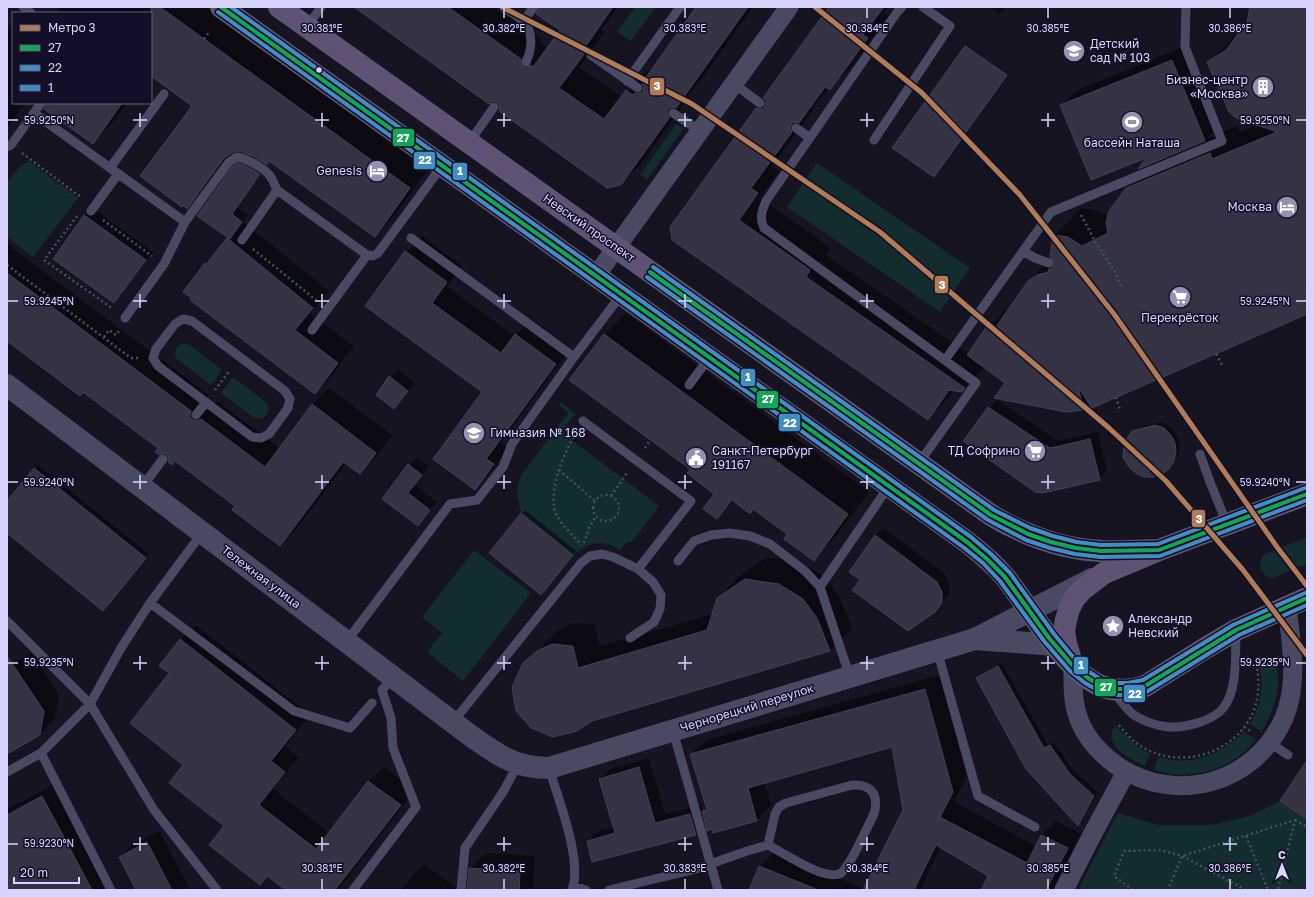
<svg xmlns="http://www.w3.org/2000/svg" width="1314" height="897" viewBox="0 0 1314 897" font-family="'Golos Text',sans-serif">
<style>
.green{fill:#132c2d}
.shadow{fill:#0007}
.building{fill:#343243;stroke:#433f54}
.lines{fill:none;stroke-linecap:round;stroke-linejoin:round}
.path{stroke:#44505f;stroke-width:2.5;stroke-dasharray:2 3;stroke-linecap:butt}
.service{stroke:#4a4962;stroke-width:9}
.minor{stroke:#4a4962;stroke-width:19}
.tertiary{stroke:#4a4962;stroke-width:22}
.primary{stroke:#5e5373;stroke-width:22}
.bus-1-casing{stroke:#130f26;stroke-width:7}
.bus-2-casing{stroke:#130f26;stroke-width:7}
.bus-3-casing{stroke:#130f26;stroke-width:7}
.bus-1{stroke:#10a855;stroke-width:4}
.bus-2{stroke:#418dc4;stroke-width:4}
.bus-3{stroke:#418dc4;stroke-width:4}
.metro-1-casing{stroke:#130f26;stroke-width:8}
.metro-1{stroke:#b07c57;stroke-width:5}
.ticks{fill:none;stroke:#d9d4ff;stroke-width:1.5}
.bus-dot{fill:#d9d4ff;stroke:#130f26;stroke-width:1.5}
.labels{text-anchor:middle;stroke-width:3;stroke-linejoin:round;paint-order:stroke}
.poi-label{font-size:12px;fill:#d9d4ff;stroke:#130f26;text-anchor:start}
.street-label{font-size:12px;fill:#d9d4ff;stroke:#130f26}
.ticks-label{font-size:10px;text-anchor:middle;fill:#d9d4ff;stroke:#130f26;stroke-width:3;stroke-linejoin:round;paint-order:stroke}
.line-badge{stroke:#130f26;stroke-width:1.5}
.badge-label{font-size:11px;text-anchor:middle;font-weight:bold;fill:#fff}
</style>
<rect width="100%" height="100%" fill="#161421"/>
<path class="green" d="M 635,7 L 656,7 L 631,41 L 617,32 Z
M 676,124 L 683,129 L 647,180 L 640,175 Z
M 29,161 L 78,198 L 33,257 L 7,237 L 7,182 L 19,167 Z
M 817,163 L 970,268 L 940,312 L 787,207 Z
M 185,343 L 190,345 L 222,370 L 211,385 L 178,360 C 172,353 175,345 185,343 Z
M 233,377 L 266,402 C 272,412 265,421 254,418 L 221,393 Z
M 561,402 L 575,414 L 561,432 L 659,506 L 632,542 L 627,542 L 620,550 C 600,538 591,543 573,555 L 521,513 L 517,495 L 518,483 L 522,474 L 568,413 L 559,405 Z
M 1307,537 L 1307,564 L 1272,578 L 1266,576 L 1261,570 L 1260,562 L 1263,555 Z
M 474,550 L 531,593 L 463,681 L 427,652 L 442,633 L 422,617 Z
M 1259,660 L 1266,660 L 1273,662 C 1286,681 1272,713 1262,732 L 1250,724 C 1263,702 1263,685 1259,660 Z
M 1115,725 L 1138,747 L 1150,754 L 1145,766 C 1129,758 1102,747 1115,725 Z
M 1244,732 L 1256,739 C 1252,744 1248,749 1243,753 C 1219,773 1184,780 1154,770 L 1158,757 C 1192,767 1220,755 1244,732 Z
M 1280,801 L 1307,819 L 1307,890 L 1078,890 L 1118,813 L 1159,825 L 1211,825 L 1250,816 Z"/>
<path class="shadow" d="M 58,7 L 207,7 L 429,168 L 394,216 L 374,236 L 270,160 L 267,163 L 253,155 L 236,150 L 233,152 L 207,188 L 187,207 L 194,106 L 151,75 L 151,13 L 59,13 Z
M 361,7 L 497,7 L 541,38 L 540,42 L 544,47 L 548,48 L 561,30 L 549,7 L 618,7 L 602,29 L 605,32 L 579,67 L 622,97 L 648,70 L 651,73 L 698,7 L 753,7 L 697,86 L 688,95 L 689,97 L 641,164 L 621,184 L 501,107 L 498,102 Z
M 830,7 L 889,7 L 884,13 L 888,16 L 851,67 L 829,88 L 812,108 L 813,110 L 772,166 L 779,171 L 760,198 L 831,248 L 826,255 L 969,354 L 988,327 L 1016,300 L 1028,282 L 1052,258 L 1054,236 L 1081,208 L 1096,210 L 1108,217 L 1126,188 L 1152,163 L 1149,155 L 1062,105 L 1077,90 L 1188,45 L 1220,125 L 1207,138 L 1237,126 L 1240,132 L 1258,124 L 1209,62 L 1236,35 L 1242,31 L 1248,23 L 1251,7 L 1307,7 L 1307,313 L 1089,402 L 1083,409 L 1007,383 L 985,367 L 962,391 L 954,390 L 949,397 L 927,418 L 672,239 L 757,108 L 766,99 Z
M 990,7 L 1006,7 L 999,14 Z
M 13,22 L 13,103 L 25,103 L 7,128 L 7,28 Z
M 48,103 L 127,103 L 112,123 L 92,142 Z
M 241,160 L 265,168 L 237,207 L 248,215 L 243,222 L 329,291 L 310,314 L 354,346 L 331,377 L 315,393 L 205,263 L 229,237 L 234,167 Z
M 93,208 L 153,252 L 121,294 L 114,302 L 85,216 Z
M 422,236 L 462,266 L 447,287 L 515,336 L 531,319 L 571,348 L 501,442 L 508,448 L 490,473 L 475,488 L 483,392 L 366,306 L 406,252 Z
M 7,244 L 208,394 L 207,400 L 216,404 L 218,402 L 280,448 L 312,405 L 329,388 L 392,435 L 377,456 L 360,473 L 346,463 L 297,528 L 280,545 L 236,506 L 175,460 L 170,459 L 168,454 L 7,334 Z
M 626,313 L 869,492 L 835,537 L 813,559 L 789,534 L 754,508 L 750,512 L 734,501 L 717,518 L 716,494 L 691,469 L 571,379 L 605,334 Z
M 398,369 L 415,383 L 394,408 L 390,377 Z
M 997,400 L 1058,441 L 1098,432 L 1107,471 L 1099,479 L 1040,492 L 989,408 Z
M 1159,422 L 1168,425 L 1174,431 L 1179,439 L 1180,448 L 1178,456 L 1169,468 L 1133,432 L 1137,428 Z
M 417,457 L 429,466 L 415,485 L 437,502 L 418,524 L 384,498 L 409,465 Z
M 38,465 L 149,554 L 107,606 L 7,532 L 7,502 Z
M 525,510 L 576,551 L 545,590 L 522,514 Z
M 883,528 L 945,574 L 949,584 L 949,594 L 935,611 L 875,535 Z
M 767,557 L 801,562 L 825,577 L 839,596 L 852,628 L 830,650 L 592,720 L 524,663 L 560,629 L 574,623 L 594,624 L 600,646 L 713,614 L 718,598 L 740,576 Z
M 196,625 L 310,715 L 285,746 L 299,757 L 273,789 L 329,833 L 369,781 L 384,767 L 415,790 L 338,890 L 287,890 L 268,875 L 260,883 L 226,826 L 185,765 L 170,673 L 181,640 Z
M 32,653 L 59,695 L 55,719 L 39,734 L 7,753 L 7,667 Z
M 1002,663 L 1048,745 L 1054,742 L 1073,770 L 1098,792 L 1082,821 L 1078,824 L 977,679 L 981,675 Z
M 940,675 L 967,777 L 954,802 L 1036,846 L 1042,835 L 1056,821 L 1081,834 L 1052,890 L 982,890 L 990,876 L 941,847 L 920,890 L 750,890 L 760,867 L 774,852 L 865,889 L 904,810 L 892,746 L 764,782 L 771,805 L 757,820 L 713,828 L 706,823 L 696,834 L 588,841 L 598,831 L 614,827 L 600,779 L 610,769 L 649,758 L 665,814 L 700,805 L 703,812 L 707,808 L 691,754 L 706,740 Z
M 58,782 L 116,890 L 7,890 L 7,809 Z
M 160,831 L 190,890 L 137,890 L 120,857 L 132,845 Z
M 486,853 L 535,856 L 533,890 L 468,890 L 470,869 Z
M 424,864 L 459,890 L 401,890 L 413,875 Z"/>
<path class="building" d="M 151,7 L 160,7 L 410,188 L 375,237 L 269,161 L 267,165 L 253,156 L 239,151 L 234,152 L 224,158 L 187,209 L 183,205 L 182,207 L 140,176 L 192,106 L 151,76 Z
M 354,7 L 448,7 L 521,59 L 521,65 L 526,68 L 531,65 L 533,67 L 560,30 L 536,14 L 540,7 L 613,7 L 583,50 L 585,53 L 559,88 L 604,119 L 626,90 L 633,95 L 635,93 L 638,94 L 643,92 L 644,88 L 642,83 L 696,7 L 748,7 L 676,108 L 673,107 L 668,109 L 667,113 L 669,118 L 621,185 L 607,188 L 499,111 L 500,107 L 498,102 L 494,101 L 489,104 Z
M 829,7 L 884,7 L 863,35 L 868,38 L 830,90 L 825,87 L 799,123 L 794,122 L 791,125 L 790,128 L 792,132 L 751,188 L 758,193 L 739,220 L 810,270 L 806,277 L 965,388 L 962,392 L 949,390 L 928,420 L 672,240 L 670,227 L 756,108 L 762,109 L 765,106 L 766,101 L 763,98 Z
M 1250,7 L 1307,7 L 1307,314 L 1092,408 L 1078,387 L 1084,410 L 1066,412 L 994,398 L 1005,383 L 967,355 L 987,326 L 993,331 L 1028,281 L 1037,275 L 1048,272 L 1049,269 L 1053,267 L 1055,262 L 1050,257 L 1053,235 L 1068,237 L 1082,246 L 1108,233 L 1106,222 L 1109,211 L 1126,188 L 1210,153 L 1212,159 L 1277,132 L 1236,118 L 1229,112 L 1207,62 L 1226,50 L 1247,22 Z
M 965,46 L 1007,75 L 934,177 L 892,148 Z
M 1172,60 L 1205,141 L 1138,169 L 1146,158 L 1091,180 L 1060,105 Z
M 47,103 L 122,103 L 93,144 L 44,109 Z
M 238,163 L 248,167 L 260,174 L 232,214 L 242,222 L 230,239 L 197,216 L 233,166 Z
M 84,215 L 146,260 L 114,303 L 53,259 Z
M 227,238 L 313,308 L 295,330 L 338,363 L 315,394 L 190,300 L 191,298 L 183,292 L 205,263 L 206,264 Z
M 405,251 L 447,282 L 432,303 L 501,353 L 515,334 L 556,364 L 486,459 L 494,464 L 475,490 L 433,459 L 482,392 L 365,306 Z
M 7,273 L 191,411 L 190,417 L 193,420 L 198,421 L 201,419 L 265,467 L 312,404 L 376,453 L 360,474 L 343,462 L 280,546 L 232,510 L 235,506 L 175,461 L 172,465 L 168,462 L 169,459 L 167,454 L 163,453 L 159,455 L 155,452 L 158,448 L 83,392 L 80,396 L 7,341 Z
M 604,334 L 848,514 L 814,561 L 784,539 L 787,534 L 753,509 L 750,514 L 732,500 L 717,519 L 703,509 L 714,494 L 687,473 L 690,469 L 569,380 Z
M 389,376 L 408,391 L 394,409 L 376,395 Z
M 988,407 L 1050,448 L 1090,439 L 1100,480 L 1043,493 L 1035,492 L 963,441 Z
M 1155,425 L 1164,428 L 1171,435 L 1175,443 L 1176,452 L 1174,461 L 1169,469 L 1162,474 L 1153,477 L 1144,477 L 1137,474 L 1130,468 L 1123,458 L 1124,445 L 1127,438 L 1132,431 Z
M 408,464 L 422,475 L 408,493 L 430,510 L 418,526 L 382,499 Z
M 34,468 L 146,558 L 103,611 L 7,533 L 7,501 Z
M 521,513 L 573,555 L 541,595 L 489,553 Z
M 875,535 L 937,582 L 942,592 L 942,603 L 935,612 L 908,631 L 852,590 L 860,580 L 849,572 Z
M 745,579 L 779,584 L 803,599 L 817,618 L 830,651 L 592,721 L 577,731 L 553,737 L 531,728 L 516,711 L 512,687 L 523,663 L 537,651 L 552,644 L 573,646 L 578,668 L 707,630 L 717,598 Z
M 180,639 L 296,730 L 271,761 L 285,772 L 259,805 L 316,849 L 368,781 L 401,805 L 335,890 L 286,890 L 267,876 L 260,885 L 209,845 L 224,826 L 169,783 L 183,765 L 130,723 L 169,673 L 159,666 Z
M 7,656 L 44,711 L 40,735 L 7,754 Z
M 998,666 L 1044,748 L 1050,745 L 1070,774 L 1094,796 L 1078,826 L 1026,769 L 976,678 Z
M 925,689 L 953,792 L 940,817 L 1027,863 L 1041,835 L 1068,848 L 1046,890 L 981,890 L 988,876 L 936,845 L 914,890 L 863,890 L 903,810 L 892,747 L 748,788 L 757,821 L 713,833 L 712,829 L 707,831 L 702,811 L 707,810 L 690,754 Z
M 1307,760 L 1307,819 L 1280,801 Z
M 639,767 L 655,823 L 690,814 L 696,835 L 592,862 L 587,841 L 615,833 L 599,779 Z
M 42,796 L 92,890 L 7,890 L 7,815 Z
M 147,842 L 172,890 L 136,890 L 119,857 Z
M 759,866 L 816,889 L 816,890 L 749,890 Z
M 469,868 L 520,871 L 519,890 L 467,890 Z"/>
<g class="lines">
<path class="path" d="M 204,39 L 210,31
M 22,153 L 82,198
M 1081,215 L 1096,243 L 1115,272 L 1121,286
M 77,216 L 44,260 L 113,309
M 103,220 L 152,256
M 253,249 L 316,300
M 7,265 L 131,358 L 139,358
M 104,337 L 109,330 L 116,335 L 119,331
M 1216,354 L 1222,365
M 215,390 L 230,370
M 1116,397 L 1120,410
M 1088,409 L 1092,419
M 576,433 C 564,452 546,494 557,516 C 562,525 574,536 581,545
M 645,448 L 650,440
M 559,470 L 595,501
M593 508a13 13 0 1 1 26 0a13 13 0 1 1-26 0Z
M 611,496 L 627,473
M 584,543 L 589,528 L 596,516
M 1119,725 C 1127,735 1135,744 1146,749 C 1185,770 1238,751 1254,710 C 1260,694 1259,678 1256,661
M 1244,727 L 1252,732
M 1295,820 L 1307,827
M 1246,836 L 1268,890
M 1133,890 L 1114,876 L 1124,851 L 1161,850 L 1182,856 L 1168,890
M 1246,890 L 1182,856 L 1295,820 L 1278,890"/>
<path class="service" d="M 23,7 L 31,13
M 502,7 C 509,11 517,16 523,21 C 534,32 532,49 526,62
M 902,7 L 898,11 L 766,201 C 762,211 759,218 764,228 L 976,383 L 919,463
M 523,21 L 534,7
M 307,27 L 321,7
M 591,55 L 638,88
M 627,81 L 680,7
M 734,84 L 760,103
M 34,113 L 185,222
M 673,113 L 700,131
M 796,128 L 810,138
M 874,140 L 950,26 L 923,7
M 469,143 L 494,107
M 7,147 L 11,145 L 41,103
M 110,168 L 164,94
M 91,211 L 118,174
M 242,240 L 277,190
M 1023,251 L 1035,258 L 1049,263
M 125,318 L 164,264 L 185,222 L 229,162 L 237,157 C 247,159 264,168 270,176 C 273,180 275,186 277,190 L 367,255 L 373,256 L 378,253 L 442,166
M 183,319 L 192,321 L 285,391 L 290,399 L 288,408 L 269,434 L 261,438 L 252,437 L 158,366 L 153,358 L 156,349 L 175,324 Z
M 312,330 L 367,255
M 574,357 L 621,295
M 945,360 L 1051,212 L 1222,141 L 1185,47 L 1186,7
M 689,385 L 709,358
M 196,415 L 206,402
M 583,421 L 691,501 L 638,569
M 1200,454 L 1210,482 L 1227,524
M 142,487 L 163,459
M 678,561 L 694,541 L 711,535 L 730,533 L 750,536 L 770,544 L 805,571 L 820,587 L 850,677
M 820,587 L 889,486
M 150,603 L 294,711 L 350,728 L 372,703
M 7,621 L 90,704 L 154,810 L 217,890
M 347,641 L 450,504 L 477,500 L 503,467 L 512,444 L 574,357 L 411,238
M 937,650 L 978,796 L 1035,827
M 1114,692 C 1120,699 1126,709 1134,715 C 1143,721 1157,726 1168,727 C 1185,728 1214,721 1224,707 C 1238,689 1235,653 1236,632
M 453,722 L 581,563 L 590,556 L 602,554 L 613,557 L 638,569 L 653,582 L 661,595 L 660,609 L 654,622 L 630,638
M 673,731 L 718,890
M 1269,742 L 1288,755
M 41,753 L 111,890
M 549,768 C 558,799 583,860 572,890
M 7,772 L 41,753 L 90,704 L 121,648 L 150,603 L 202,533
M 573,886 L 586,890
M 353,890 L 416,807 L 393,748 L 391,718 L 382,690 L 393,677
M 461,890 L 465,848 L 503,792 L 518,764
M 609,890 L 696,869 L 747,851 L 768,845 C 784,853 825,882 841,873 C 850,867 868,825 874,814 C 879,795 872,784 852,785 L 786,803 L 779,807 L 775,814 L 768,845"/>
<path class="minor" d="M 595,277 L 789,7
M 1073,665 C 1073,684 1072,704 1080,722 C 1087,739 1101,754 1116,765 C 1175,806 1255,784 1284,718 C 1299,683 1291,642 1287,606
M 1064,890 L 1091,837 L 1126,772"/>
<path class="tertiary" d="M 7,385 L 471,736 C 498,755 515,768 549,768 L 975,639 L 1092,579
M 975,639 L 1055,645"/>
<path class="primary" d="M 221,7 L 967,542 C 981,553 994,564 1005,577 C 1030,608 1065,671 1101,686 C 1116,692 1131,690 1145,686 L 1204,649 L 1236,630 L 1307,598
M 279,7 L 991,515 C 1024,535 1062,549 1101,551 C 1120,552 1140,550 1159,550
M 1071,660 L 1066,643 L 1064,631 L 1066,620 L 1069,609 L 1074,599 L 1082,590 L 1104,573 L 1159,550 L 1307,494"/>
<g class="bus-1-casing">
<path id="bus-1" d="M 221,7 L 967,542 L 987,559 L 1005,577 L 1049,638 L 1074,667 L 1088,678 L 1101,686 L 1112,689 L 1129,689 L 1145,686 L 1236,630 L 1307,598
M 650,272 L 991,515 L 1028,534 L 1051,542 L 1076,548 L 1101,551 L 1159,550 L 1307,494"/>
</g>
<g class="bus-2-casing">
<path id="bus-2" d="M 218,12 L 963,547 L 983,563 L 1000,581 L 1044,641 L 1070,671 L 1085,683 L 1099,691 L 1111,695 L 1129,695 L 1148,691 L 1239,635 L 1307,605
M 647,277 L 988,520 L 1026,540 L 1050,548 L 1075,554 L 1101,557 L 1160,556 L 1307,500"/>
</g>
<g class="bus-3-casing">
<path id="bus-3" d="M 231,7 L 971,537 L 991,554 L 1010,573 L 1054,634 L 1078,663 L 1091,673 L 1103,681 L 1113,683 L 1128,683 L 1143,680 L 1233,625 L 1305,593
M 653,267 L 994,510 L 1030,528 L 1053,536 L 1077,542 L 1101,545 L 1158,544 L 1305,488"/>
</g>
<use href="#bus-1" class="bus-1"/>
<use href="#bus-2" class="bus-2"/>
<use href="#bus-3" class="bus-3"/>
<g class="metro-1-casing">
<path id="metro-1" d="M 502,7 L 692,104 L 880,232 L 1109,428 L 1166,481 L 1243,570 L 1307,655
M 815,7 L 922,93 L 1020,195 L 1114,314 L 1277,547 L 1307,586"/>
</g>
<use href="#metro-1" class="metro-1"/>
</g>
<path class="ticks" d="M 322,8 L 322,18M 504,8 L 504,18M 685,8 L 685,18M 867,8 L 867,18M 1048,8 L 1048,18M 1230,8 L 1230,18M 140,113 L 140,127M 322,113 L 322,127M 504,113 L 504,127M 685,113 L 685,127M 867,113 L 867,127M 1048,113 L 1048,127M 8,120 L 18,120M 133,120 L 147,120M 315,120 L 329,120M 497,120 L 511,120M 678,120 L 692,120M 860,120 L 874,120M 1041,120 L 1055,120M 1296,120 L 1306,120M 140,294 L 140,308M 322,294 L 322,308M 504,294 L 504,308M 685,294 L 685,308M 867,294 L 867,308M 1048,294 L 1048,308M 8,301 L 18,301M 133,301 L 147,301M 315,301 L 329,301M 497,301 L 511,301M 678,301 L 692,301M 860,301 L 874,301M 1041,301 L 1055,301M 1296,301 L 1306,301M 140,475 L 140,489M 322,475 L 322,489M 504,475 L 504,489M 685,475 L 685,489M 867,475 L 867,489M 1048,475 L 1048,489M 8,482 L 18,482M 133,482 L 147,482M 315,482 L 329,482M 497,482 L 511,482M 678,482 L 692,482M 860,482 L 874,482M 1041,482 L 1055,482M 1296,482 L 1306,482M 140,656 L 140,670M 322,656 L 322,670M 504,656 L 504,670M 685,656 L 685,670M 867,656 L 867,670M 1048,656 L 1048,670M 8,663 L 18,663M 133,663 L 147,663M 315,663 L 329,663M 497,663 L 511,663M 678,663 L 692,663M 860,663 L 874,663M 1041,663 L 1055,663M 1296,663 L 1306,663M 140,837 L 140,851M 322,837 L 322,851M 504,837 L 504,851M 685,837 L 685,851M 867,837 L 867,851M 1048,837 L 1048,851M 1230,837 L 1230,851M 8,844 L 18,844M 133,844 L 147,844M 315,844 L 329,844M 497,844 L 511,844M 678,844 L 692,844M 860,844 L 874,844M 1041,844 L 1055,844M 1223,844 L 1237,844M 322,879 L 322,889M 504,879 L 504,889M 685,879 L 685,889M 867,879 L 867,889M 1048,879 L 1048,889M 1230,879 L 1230,889"/>
<defs>
<g id="school-disc" transform="scale(1.15)"><circle r="9.5" fill="#9591b1" stroke="#130f26"/><path d="M0-5L7-2L0 1L-7-2ZM-4 1L0 2.5L4 1V4Q0 6-4 4Z" fill="#fff"/></g>
<g id="building-disc" transform="scale(1.15)"><circle r="9.5" fill="#9591b1" stroke="#130f26"/><path d="M-4-6H4V6H1V3H-1V6H-4ZM-2.5-4.3h1.7v1.8h-1.7ZM.8-4.3h1.7v1.8H.8ZM-2.5-1h1.7V.8h-1.7ZM.8-1h1.7V.8H.8Z" fill="#fff"/></g>
<g id="stadium-disc" transform="scale(1.15)"><circle r="9.5" fill="#9591b1" stroke="#130f26"/><path d="M0-5a6.5 5 0 1 0 0 10a6.5 5 0 1 0 0-10ZM-3.5-1.8h7v3.6h-7Z" fill="#fff"/></g>
<g id="hotel-disc" transform="scale(1.15)"><circle r="9.5" fill="#9591b1" stroke="#130f26"/><path d="M-6-4.5h1.5V1H6V5H4.5V3h-9V5H-6ZM-4 0a1.8 1.8 0 1 1 3.6 0ZM.5 0V-2.5h3Q6-2.5 6 0Z" fill="#fff"/></g>
<g id="supermarket-disc" transform="scale(1.15)"><circle r="9.5" fill="#9591b1" stroke="#130f26"/><path d="M-6-5.5h2.5l.6 2H6L4.5 2H-2.5L-4.4-4H-6ZM-1.5 3.2a1.3 1.3 0 1 0 .1 0ZM3 3.2a1.3 1.3 0 1 0 .1 0Z" fill="#fff"/></g>
<g id="civic-disc" transform="scale(1.15)"><circle r="9.5" fill="#9591b1" stroke="#130f26"/><path d="M-.6-6.5H3V-4.5H.6V-3L4-1V1h2V6H-6V1h2V-1L-.6-3ZM-1.2 2.5V6h2.4V2.5Z" fill="#fff"/></g>
<g id="sight-disc" transform="scale(1.15)"><circle r="9.5" fill="#9591b1" stroke="#130f26"/><path d="M0-6L1.8-2.2L6-1.7L2.9 1.2L3.7 5.4L0 3.3L-3.7 5.4L-2.9 1.2L-6-1.7L-1.8-2.2Z" fill="#fff"/></g>
</defs>
<g fill-rule="evenodd">
<use href="#school-disc" x="1074" y="51"/>
<use href="#building-disc" x="1263" y="87"/>
<use href="#stadium-disc" x="1132" y="122"/>
<use href="#hotel-disc" x="377" y="171"/>
<use href="#hotel-disc" x="1287" y="207"/>
<use href="#supermarket-disc" x="1180" y="297"/>
<use href="#school-disc" x="474" y="433"/>
<use href="#supermarket-disc" x="1035" y="451"/>
<use href="#civic-disc" x="696" y="458"/>
<use href="#sight-disc" x="1113" y="626"/>
</g>
<circle class="bus-dot" cx="319" cy="70" r="3.5"/>
<g class="labels">
<g class="poi-label">
<text x="1090" y="48">Детский<tspan x="1090" dy="14">сад № 103</tspan></text>
<text x="1248" y="84" text-anchor="end">Бизнес-центр<tspan x="1248" dy="14">«Москва»</tspan></text>
<text x="1132" y="147" text-anchor="middle">бассейн Наташа</text>
<text x="362" y="175" text-anchor="end">Genesis</text>
<text x="1272" y="211" text-anchor="end">Москва</text>
<text x="1180" y="322" text-anchor="middle">Перекрёсток</text>
<text x="490" y="437">Гимназия № 168</text>
<text x="712" y="455">Санкт-Петербург<tspan x="712" dy="14">191167</tspan></text>
<text x="1020" y="455" text-anchor="end">ТД Софрино</text>
<text x="1128" y="623">Александр<tspan x="1128" dy="14">Невский</tspan></text>
</g>
<g class="street-label">
<text transform="translate(589 228) rotate(35)" y="4">Невский проспект</text>
<text transform="translate(261 577) rotate(37)" y="4">Тележная улица</text>
<text transform="translate(747 708) rotate(-17)" y="4">Чернорецкий переулок</text>
</g>
</g>
<g class="ticks-label">
<text x="322" y="32">30.381°E</text>
<text x="504" y="32">30.382°E</text>
<text x="685" y="32">30.383°E</text>
<text x="867" y="32">30.384°E</text>
<text x="1048" y="32">30.385°E</text>
<text x="1230" y="32">30.386°E</text>
<text x="49" y="124">59.9250°N</text>
<text x="1265" y="124">59.9250°N</text>
<text x="49" y="305">59.9245°N</text>
<text x="1265" y="305">59.9245°N</text>
<text x="49" y="486">59.9240°N</text>
<text x="1265" y="486">59.9240°N</text>
<text x="49" y="666">59.9235°N</text>
<text x="1265" y="666">59.9235°N</text>
<text x="49" y="847">59.9230°N</text>
<text x="322" y="872">30.381°E</text>
<text x="504" y="872">30.382°E</text>
<text x="685" y="872">30.383°E</text>
<text x="867" y="872">30.384°E</text>
<text x="1048" y="872">30.385°E</text>
<text x="1230" y="872">30.386°E</text>
</g>
<g class="line-badge">
<rect x="649" y="77" width="16" height="19" rx="4" fill="#b07c57"/>
<rect x="392" y="128" width="23" height="19" rx="4" fill="#10a855"/>
<rect x="413" y="151" width="23" height="19" rx="4" fill="#418dc4"/>
<rect x="452" y="162" width="16" height="19" rx="4" fill="#418dc4"/>
<rect x="934" y="275" width="15" height="19" rx="4" fill="#b07c57"/>
<rect x="740" y="368" width="16" height="19" rx="4" fill="#418dc4"/>
<rect x="756" y="390" width="23" height="19" rx="4" fill="#10a855"/>
<rect x="778" y="413" width="23" height="19" rx="4" fill="#418dc4"/>
<rect x="1191" y="509" width="15" height="19" rx="4" fill="#b07c57"/>
<rect x="1073" y="656" width="16" height="19" rx="4" fill="#418dc4"/>
<rect x="1094" y="678" width="23" height="19" rx="4" fill="#10a855"/>
<rect x="1123" y="684" width="23" height="19" rx="4" fill="#418dc4"/>
</g>
<g class="badge-label">
<text x="657" y="90">3</text>
<text x="403" y="142">27</text>
<text x="425" y="164">22</text>
<text x="460" y="175">1</text>
<text x="942" y="289">3</text>
<text x="748" y="381">1</text>
<text x="768" y="403">27</text>
<text x="790" y="427">22</text>
<text x="1199" y="523">3</text>
<text x="1081" y="669">1</text>
<text x="1106" y="691">27</text>
<text x="1135" y="698">22</text>
</g>
<rect width="1314" height="897" fill="none" stroke="#d9d4ff" stroke-width="16"/>
<rect x="12" y="12" width="140" height="92" fill="#130f26" stroke="#625e7d"/>
<rect x="20" y="25" width="20" height="6" fill="#b07c57" stroke="#625e7d"/>
<text x="48" y="32" font-size="12" fill="#d9d4ff">Метро 3</text>
<rect x="20" y="45" width="20" height="6" fill="#10a855" stroke="#625e7d"/>
<text x="48" y="52" font-size="12" fill="#d9d4ff">27</text>
<rect x="20" y="65" width="20" height="6" fill="#418dc4" stroke="#625e7d"/>
<text x="48" y="72" font-size="12" fill="#d9d4ff">22</text>
<rect x="20" y="85" width="20" height="6" fill="#418dc4" stroke="#625e7d"/>
<text x="48" y="92" font-size="12" fill="#d9d4ff">1</text>
<g transform="translate(1282 865)" stroke="#130f26" stroke-width="3" paint-order="stroke">
<path d="M0-3L7 15L0 10L-7 15Z" fill="#d9d4ff"/>
<text y="-6" font-size="11" font-weight="bold" text-anchor="middle" fill="#d9d4ff">С</text>
</g>
<path d="M14 877v6h65v-6" fill="none" stroke="#d9d4ff" stroke-width="2"/>
<text x="20" y="877" font-size="12" fill="#d9d4ff" stroke="#130f26" stroke-width="3" paint-order="stroke">20 m</text>
</svg>
